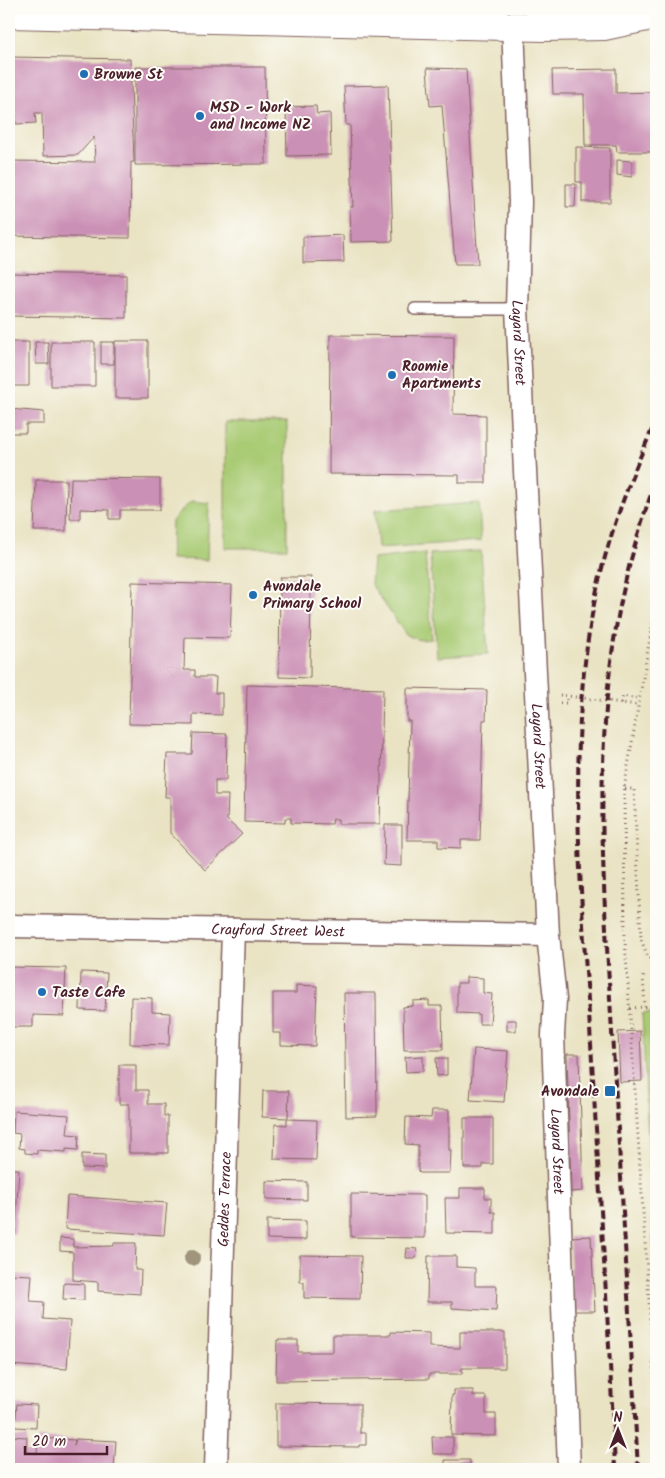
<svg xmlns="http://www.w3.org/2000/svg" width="665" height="1478" viewBox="0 0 665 1478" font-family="Kalam,sans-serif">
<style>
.green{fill:#a9cb73;stroke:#7a754f}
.building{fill:#cb90b5}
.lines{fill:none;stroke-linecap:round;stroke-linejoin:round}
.lane-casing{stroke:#826460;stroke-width:14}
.street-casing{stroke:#826460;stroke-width:25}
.secondary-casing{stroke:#826460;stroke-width:30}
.path{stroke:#826460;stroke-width:3;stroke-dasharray:1 4;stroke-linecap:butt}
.lane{stroke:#fff;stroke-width:11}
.street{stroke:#fff;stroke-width:22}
.secondary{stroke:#fff;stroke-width:28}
.rail{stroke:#4a1f2b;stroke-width:4;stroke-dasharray:8 4;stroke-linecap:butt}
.tree{fill:#a1947c}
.poi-dot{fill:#1f6fb2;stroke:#fdfcf7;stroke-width:2}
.labels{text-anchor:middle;stroke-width:4;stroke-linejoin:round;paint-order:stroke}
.poi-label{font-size:15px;font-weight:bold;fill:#4a1f2b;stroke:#fdfcf7;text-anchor:start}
.street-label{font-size:15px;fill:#4a1f2b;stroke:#fdfcf7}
</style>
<rect width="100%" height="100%" fill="#fdfcf7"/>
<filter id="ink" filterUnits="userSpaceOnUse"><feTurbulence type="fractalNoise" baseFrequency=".02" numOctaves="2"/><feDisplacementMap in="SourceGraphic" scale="10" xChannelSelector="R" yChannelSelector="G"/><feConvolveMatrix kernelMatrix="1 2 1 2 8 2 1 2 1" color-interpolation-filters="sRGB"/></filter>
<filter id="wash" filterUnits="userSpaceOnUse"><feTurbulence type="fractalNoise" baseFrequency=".0096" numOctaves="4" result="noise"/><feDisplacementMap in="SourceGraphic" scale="20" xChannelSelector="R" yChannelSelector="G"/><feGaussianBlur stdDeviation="1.12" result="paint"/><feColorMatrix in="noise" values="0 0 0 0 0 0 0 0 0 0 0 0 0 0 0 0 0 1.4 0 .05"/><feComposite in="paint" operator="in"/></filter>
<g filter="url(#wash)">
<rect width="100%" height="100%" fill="#e9e3c3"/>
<path class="green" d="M 225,422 L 287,422 L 287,548 L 225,548 Z
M 191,501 L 209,503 L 207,560 L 171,559 L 172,521 Z
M 479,503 L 481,541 L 378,548 L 375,510 Z
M 481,551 L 488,654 L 437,657 L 430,554 Z
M 425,553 L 432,639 L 420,640 L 406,635 L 371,584 L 373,559 Z
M 653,983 L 656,983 L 656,1297 L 642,1014 L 655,1012 Z"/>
<g id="blocks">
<path class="building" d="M 9,57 L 130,59 L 134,162 L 131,162 L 130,238 L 9,236 L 9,161 L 95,162 L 94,137 L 78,155 L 43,156 L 42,113 L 35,113 L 36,123 L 16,124 L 16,114 L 9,114 Z
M 135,67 L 265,67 L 266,164 L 135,165 Z
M 427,68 L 466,69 L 478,264 L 455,264 L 442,105 L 430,106 Z
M 616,69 L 616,93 L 656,92 L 656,152 L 617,152 L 616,145 L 585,145 L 584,94 L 553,94 L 552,70 Z
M 388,85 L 393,241 L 351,242 L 350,207 L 353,207 L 350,125 L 346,125 L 344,86 Z
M 316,106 L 317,114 L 330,113 L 331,155 L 287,156 L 286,107 Z
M 576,147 L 610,148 L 610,202 L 582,202 L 582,182 L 576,182 Z
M 617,160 L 632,161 L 632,177 L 617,175 Z
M 566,184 L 576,184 L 575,207 L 566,207 Z
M 343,235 L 344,262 L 303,263 L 303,237 Z
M 9,273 L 126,275 L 126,318 L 9,316 Z
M 330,335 L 454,336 L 453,414 L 486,415 L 486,483 L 459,483 L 459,475 L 329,474 Z
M 115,341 L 148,341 L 148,398 L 115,398 Z
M 9,342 L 29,342 L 29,386 L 9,386 Z
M 35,342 L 48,342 L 49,364 L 36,364 Z
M 51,342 L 95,342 L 95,386 L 51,386 Z
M 101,342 L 114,342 L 114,364 L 101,364 Z
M 9,409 L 44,412 L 44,424 L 26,424 L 26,433 L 9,433 Z
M 71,478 L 160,479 L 160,510 L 120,510 L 120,519 L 109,519 L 109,510 L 80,509 L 80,519 L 70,519 Z
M 36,480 L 67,480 L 66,531 L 34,531 Z
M 280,577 L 311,577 L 310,678 L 279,677 Z
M 132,582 L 232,585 L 230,638 L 185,637 L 184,670 L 195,670 L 195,677 L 216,677 L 215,693 L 222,693 L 222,715 L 193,714 L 193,725 L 129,724 Z
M 247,685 L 383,689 L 380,824 L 338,824 L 338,819 L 333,819 L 332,824 L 291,823 L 291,818 L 285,818 L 285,823 L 244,822 Z
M 407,688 L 487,690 L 486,720 L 483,720 L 480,840 L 461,840 L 461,848 L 438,847 L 438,840 L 407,840 L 410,721 L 407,721 Z
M 193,733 L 227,734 L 226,780 L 215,780 L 215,795 L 228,795 L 227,820 L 242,834 L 205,870 L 170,833 L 170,797 L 165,797 L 167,754 L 192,754 Z
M 385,825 L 402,825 L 402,866 L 384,865 Z
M 9,967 L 66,968 L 64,1016 L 33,1015 L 33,1027 L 9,1027 Z
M 81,972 L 107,973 L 105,1011 L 80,1010 Z
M 466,977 L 483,978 L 483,993 L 492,994 L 490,1024 L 479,1024 L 479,1014 L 457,1013 L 457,983 L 466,983 Z
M 296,985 L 317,986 L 315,1046 L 281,1045 L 281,1033 L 273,1033 L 273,993 L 296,993 Z
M 344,993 L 376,993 L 377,1116 L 346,1117 Z
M 131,997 L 152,998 L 152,1012 L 170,1013 L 169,1045 L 130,1044 Z
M 429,1000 L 429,1006 L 442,1006 L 443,1050 L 404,1050 L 403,1007 L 413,1006 L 413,1001 Z
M 507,1020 L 516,1020 L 516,1031 L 507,1031 Z
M 640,1031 L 642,1081 L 620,1082 L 618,1032 Z
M 474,1049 L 508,1051 L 504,1102 L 470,1100 Z
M 567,1054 L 579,1054 L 583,1191 L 571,1192 Z
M 423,1056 L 423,1071 L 406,1072 L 405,1057 Z
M 436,1058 L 447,1058 L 447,1075 L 437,1076 Z
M 119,1065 L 136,1065 L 136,1090 L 148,1090 L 148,1104 L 164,1104 L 164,1116 L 168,1116 L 168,1153 L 129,1153 L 129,1104 L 119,1104 Z
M 263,1091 L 289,1091 L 288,1118 L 262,1117 Z
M 432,1110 L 449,1110 L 449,1150 L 451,1150 L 450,1172 L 448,1173 L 420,1173 L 418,1171 L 418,1145 L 405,1144 L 406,1117 L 431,1118 Z
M 14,1111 L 69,1115 L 67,1134 L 79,1135 L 78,1150 L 66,1149 L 66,1152 L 37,1150 L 37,1154 L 25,1153 L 25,1149 L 19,1148 L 20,1134 L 13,1133 Z
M 464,1118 L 493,1118 L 493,1164 L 483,1164 L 483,1168 L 464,1168 Z
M 287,1119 L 317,1120 L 316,1160 L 274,1159 L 275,1124 L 287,1125 Z
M 82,1154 L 105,1155 L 105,1169 L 82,1168 Z
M 9,1169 L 19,1169 L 15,1234 L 9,1234 Z
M 266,1181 L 307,1182 L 307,1200 L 266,1199 Z
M 460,1188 L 485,1188 L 485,1198 L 491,1198 L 491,1212 L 495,1212 L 495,1234 L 446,1233 L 445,1198 L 460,1198 Z
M 351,1194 L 425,1195 L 425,1238 L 351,1237 Z
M 67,1196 L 167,1203 L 164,1235 L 65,1229 Z
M 267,1220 L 306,1221 L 306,1240 L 267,1239 Z
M 591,1236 L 595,1311 L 573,1311 L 569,1237 Z
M 60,1238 L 73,1239 L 73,1247 L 114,1246 L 114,1243 L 136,1243 L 135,1270 L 141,1270 L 140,1294 L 98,1291 L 98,1282 L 73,1280 L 73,1252 L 60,1251 Z
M 407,1248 L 417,1249 L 416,1258 L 406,1258 Z
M 300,1255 L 361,1256 L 360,1299 L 304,1298 L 304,1282 L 300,1282 Z
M 428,1256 L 456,1256 L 456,1267 L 475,1268 L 475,1286 L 497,1286 L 496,1311 L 452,1308 L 452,1302 L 427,1302 Z
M 9,1274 L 32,1275 L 30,1301 L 44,1302 L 43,1319 L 70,1321 L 67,1369 L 9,1365 Z
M 64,1283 L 84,1284 L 84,1300 L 63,1299 Z
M 391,1332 L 429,1333 L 429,1347 L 460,1348 L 460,1332 L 505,1332 L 505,1368 L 462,1368 L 462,1374 L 429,1374 L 429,1379 L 276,1381 L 277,1340 L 298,1340 L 298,1352 L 333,1352 L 333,1335 L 391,1335 Z
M 454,1390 L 473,1390 L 473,1396 L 486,1396 L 486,1414 L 496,1414 L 496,1436 L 451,1435 L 452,1395 L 454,1395 Z
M 276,1403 L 360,1404 L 360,1433 L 366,1433 L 366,1445 L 359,1445 L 359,1447 L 276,1446 Z
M 17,1404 L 37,1405 L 36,1428 L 15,1427 Z
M 9,1436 L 27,1437 L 26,1452 L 37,1453 L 38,1438 L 75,1440 L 74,1445 L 76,1439 L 116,1441 L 114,1469 L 9,1469 Z
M 432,1437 L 453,1437 L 453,1454 L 433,1454 Z
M 445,1460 L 470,1460 L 470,1469 L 445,1469 Z"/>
</g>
</g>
<g filter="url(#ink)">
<use href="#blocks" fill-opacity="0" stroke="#826460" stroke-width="1"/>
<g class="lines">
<g class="lane-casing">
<path id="lane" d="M 415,309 L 517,309"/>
</g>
<g class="street-casing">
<g id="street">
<path id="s1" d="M 513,25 L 520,202 L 517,309 L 548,935 L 555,999 L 553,1035 L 569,1469"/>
<path id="s2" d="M 9,926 L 548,935"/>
<path id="s3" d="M 216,1469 L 233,930"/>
</g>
</g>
<g class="secondary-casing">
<path id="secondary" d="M 9,14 L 544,27 L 604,26 L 656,15"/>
</g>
<path class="path" d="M 656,603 L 624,789 L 634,789 L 641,939 L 647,955 L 656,965
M 560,695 L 638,705
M 560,703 L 567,703 L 567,695
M 621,703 L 623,696 L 639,699
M 624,789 L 625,940 L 654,1378 L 656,1436
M 630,1008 L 645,1007 L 643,976"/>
<use href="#lane" class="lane"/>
<use href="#street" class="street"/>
<use href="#secondary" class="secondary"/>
<path class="rail" d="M 615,1469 C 609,1327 599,1185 591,1044 C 581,889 564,729 600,576 C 613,523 633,471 656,421
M 638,1469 C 630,1329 622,1190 613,1050 C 604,888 588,722 630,563 C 638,535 645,508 656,482"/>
</g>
<circle class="tree" cx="192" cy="1258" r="8"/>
</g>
<g class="poi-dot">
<circle cx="84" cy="74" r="5"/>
<circle cx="200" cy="116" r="5"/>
<circle cx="392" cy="375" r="5"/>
<circle cx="253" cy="595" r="5"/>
<circle cx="42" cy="992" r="5"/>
<rect x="604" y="1085" width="12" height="12" rx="2.5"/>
</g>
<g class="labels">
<g class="poi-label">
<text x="94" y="79">Browne St</text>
<text x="210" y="112">MSD - Work<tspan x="210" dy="17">and Income NZ</tspan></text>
<text x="402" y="371">Roomie<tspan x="402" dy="17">Apartments</tspan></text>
<text x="263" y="591">Avondale<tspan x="263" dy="17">Primary School</tspan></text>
<text x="52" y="997">Taste Cafe</text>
<text x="599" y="1096" text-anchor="end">Avondale</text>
</g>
<g class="street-label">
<text dy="5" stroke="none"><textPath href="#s1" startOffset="318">Layard Street</textPath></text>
<text dy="5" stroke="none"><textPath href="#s1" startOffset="722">Layard Street</textPath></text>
<text dy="5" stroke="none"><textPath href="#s2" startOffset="269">Crayford Street West</textPath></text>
<text dy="5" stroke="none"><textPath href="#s1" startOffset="1128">Layard Street</textPath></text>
<text dy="5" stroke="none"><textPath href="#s3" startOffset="270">Geddes Terrace</textPath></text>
</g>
</g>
<rect width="665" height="1478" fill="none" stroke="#fdfcf7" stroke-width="30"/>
<g transform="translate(618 1430)" stroke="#fdfcf7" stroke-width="4" paint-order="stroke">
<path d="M0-4L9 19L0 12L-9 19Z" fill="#4a1f2b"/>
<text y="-8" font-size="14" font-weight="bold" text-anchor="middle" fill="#4a1f2b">N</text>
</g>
<path d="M25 1446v8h82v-8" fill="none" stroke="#4a1f2b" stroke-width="2.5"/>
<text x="32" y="1446" font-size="15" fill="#4a1f2b" stroke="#fdfcf7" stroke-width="4" paint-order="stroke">20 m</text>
</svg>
